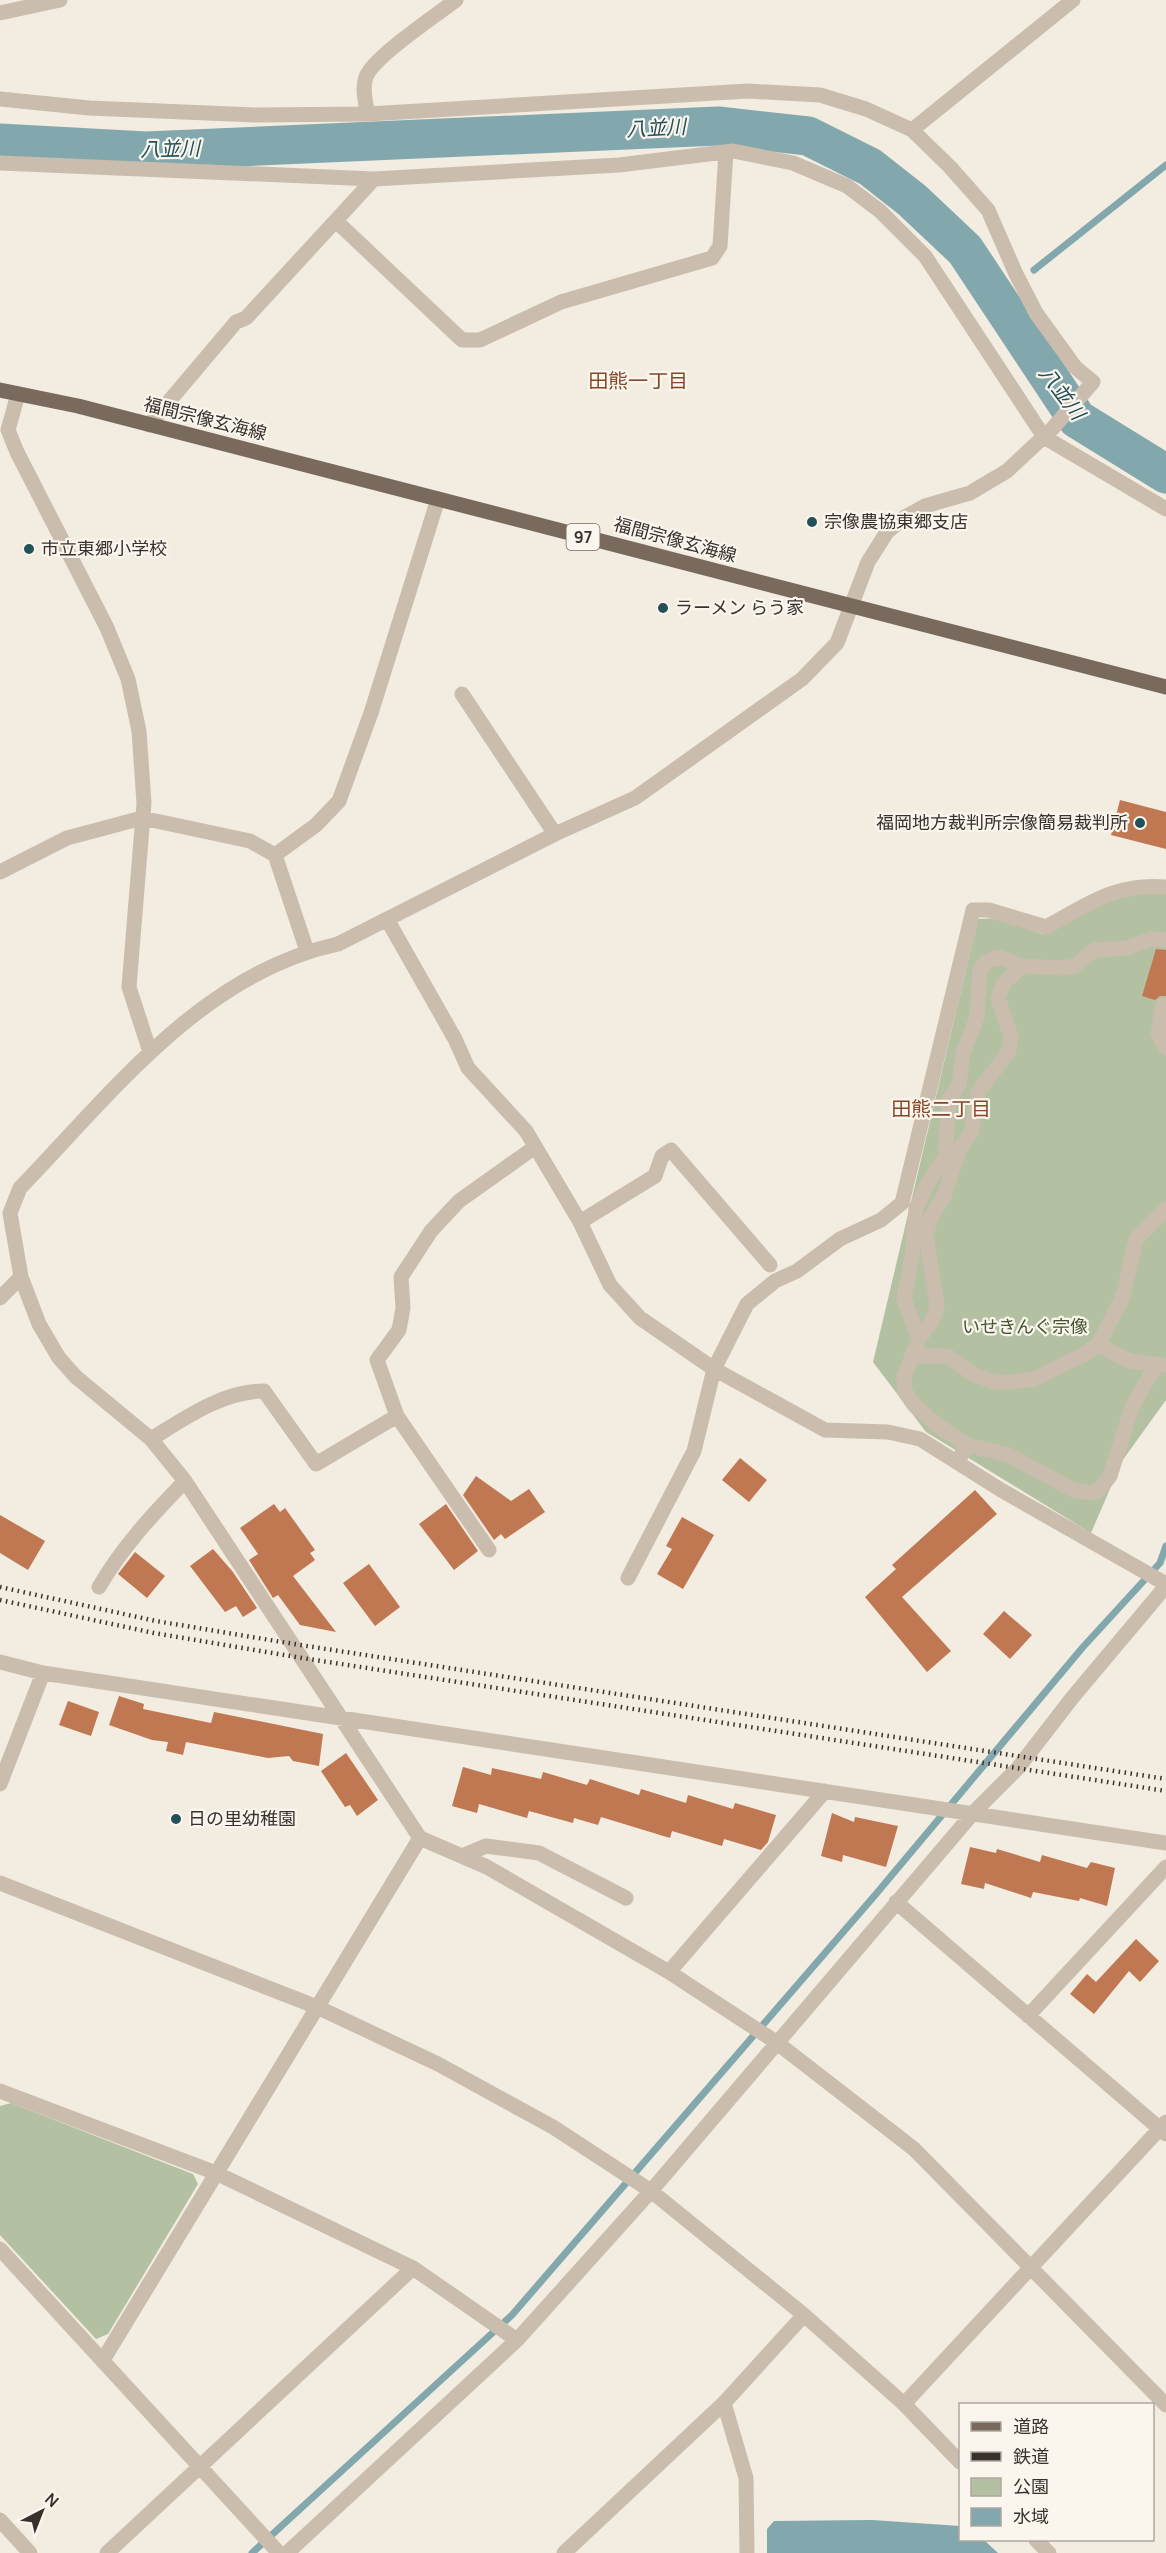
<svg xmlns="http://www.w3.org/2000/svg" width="1166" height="2553" viewBox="0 0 1166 2553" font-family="Manrope,'Noto Sans JP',sans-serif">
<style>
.green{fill:#b3c1a2}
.water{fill:#82a8ae}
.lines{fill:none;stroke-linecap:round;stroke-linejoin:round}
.stream{stroke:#82a8ae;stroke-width:7}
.river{stroke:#82a8ae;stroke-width:39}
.building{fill:#bf7852}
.minor{stroke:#cabdad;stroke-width:15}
.major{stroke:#7a6a5e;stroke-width:15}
.rail{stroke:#39312c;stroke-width:4.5;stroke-dasharray:1.5 4.5;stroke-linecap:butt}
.poi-dot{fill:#235059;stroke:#faf6ee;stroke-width:2}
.labels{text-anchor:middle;stroke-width:4.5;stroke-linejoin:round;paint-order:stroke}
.shield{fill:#faf6ee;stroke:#736c66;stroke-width:1.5}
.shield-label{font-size:16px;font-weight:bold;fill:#39312c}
.street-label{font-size:18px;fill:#39312c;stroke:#faf6ee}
.poi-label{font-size:18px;fill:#39312c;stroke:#faf6ee;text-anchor:start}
.park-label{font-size:18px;fill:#455630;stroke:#faf6ee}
.water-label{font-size:20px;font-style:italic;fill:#235059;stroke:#faf6ee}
.neighbourhood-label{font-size:20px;fill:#844829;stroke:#faf6ee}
</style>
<rect width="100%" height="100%" fill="#f2ece1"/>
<path class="green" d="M 1137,894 L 1166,894 L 1166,1400 L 1122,1461 L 1091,1533 L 926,1432 L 873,1362 L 978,919 L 998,918 L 1042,934 L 1113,899 Z
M 11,2103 L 193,2174 L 198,2184 L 108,2334 L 96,2339 L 0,2235 L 0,2106 Z"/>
<path class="water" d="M 872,2520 L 960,2526 L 960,2540 L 984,2540 L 998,2553 L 767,2553 L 767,2529 L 774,2521 Z"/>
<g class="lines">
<path class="stream" d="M 1034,270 L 1166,165
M 252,2553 L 512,2315 L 876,1894 L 1083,1647 L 1160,1563 L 1166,1546"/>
<path class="river" d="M 0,143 L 146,151 L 718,126 L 808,136 L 870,167 L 912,200 L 965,250 L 1077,419 L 1166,474"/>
</g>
<path class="building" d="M 1120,800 L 1166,812 L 1166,849 L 1111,835 Z
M 1156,949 L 1166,950 L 1166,996 L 1160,996 L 1155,1000 L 1142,996 Z
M 740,1458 L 767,1480 L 749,1502 L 722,1480 Z
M 476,1476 L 511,1501 L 529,1489 L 545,1512 L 505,1539 L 501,1534 L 494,1540 L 463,1495 Z
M 975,1490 L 997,1514 L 902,1597 L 951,1651 L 927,1672 L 865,1597 L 896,1569 L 892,1565 Z
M 274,1504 L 280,1512 L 285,1508 L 315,1550 L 310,1553 L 315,1560 L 293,1576 L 336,1632 L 300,1625 L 278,1595 L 273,1598 L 249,1560 L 258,1554 L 240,1528 Z
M 446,1504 L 478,1551 L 454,1570 L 419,1524 Z
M 0,1515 L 45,1541 L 28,1570 L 0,1553 Z
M 682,1517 L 714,1535 L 683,1589 L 657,1574 L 672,1549 L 666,1546 Z
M 213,1549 L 233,1572 L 257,1608 L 243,1617 L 236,1606 L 225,1612 L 190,1566 Z
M 135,1552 L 165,1576 L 147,1598 L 118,1574 Z
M 369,1564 L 400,1607 L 375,1626 L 343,1583 Z
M 1004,1611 L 1032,1635 L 1010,1659 L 983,1634 Z
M 119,1696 L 144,1704 L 143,1709 L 211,1723 L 214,1712 L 323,1734 L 319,1766 L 293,1761 L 289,1756 L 268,1758 L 186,1742 L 183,1755 L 166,1751 L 168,1742 L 152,1740 L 109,1725 Z
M 68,1701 L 99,1712 L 91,1736 L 59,1725 Z
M 346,1753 L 378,1800 L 357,1816 L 350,1805 L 345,1807 L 321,1771 Z
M 463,1767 L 491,1775 L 492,1768 L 541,1779 L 543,1772 L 587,1785 L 590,1779 L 639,1795 L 641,1789 L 686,1803 L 688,1795 L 733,1809 L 735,1803 L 776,1815 L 768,1842 L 761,1850 L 724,1839 L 722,1846 L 672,1831 L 670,1838 L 601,1817 L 598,1825 L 574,1818 L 573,1823 L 529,1811 L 527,1818 L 479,1804 L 477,1813 L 452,1806 Z
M 832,1813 L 854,1822 L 855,1817 L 898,1826 L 886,1867 L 843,1855 L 842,1862 L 821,1856 Z
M 970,1847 L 996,1853 L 997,1849 L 1040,1862 L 1042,1855 L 1087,1868 L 1091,1862 L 1115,1868 L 1107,1906 L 1080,1898 L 1079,1901 L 1033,1892 L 1031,1898 L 985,1883 L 984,1889 L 961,1884 Z
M 1136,1939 L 1159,1961 L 1140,1982 L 1129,1971 L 1094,2014 L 1070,1994 L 1087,1974 L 1096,1982 Z"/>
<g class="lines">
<path class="minor" d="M 0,13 L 60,0
M 0,99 L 89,108 L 255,115 L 368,114 L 748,91 L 820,95 L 866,109 L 912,130 L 950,167 L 988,210 L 1016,274 L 1036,313 L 1075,367 L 1093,382 L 1052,429 L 1007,471 L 970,493 L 925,506 L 905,517 L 887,532 L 868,562 L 837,643 L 802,679 L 635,798 L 555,834 L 338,944 C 202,973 112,1093 20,1188 L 10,1213 L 21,1277 L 39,1324 L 59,1358 L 76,1377 L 151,1439 L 185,1481 L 420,1838 L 487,1867 L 669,1972 L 776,2042 L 914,2149 L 1166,2405
M 368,114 C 365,102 361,84 368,73 C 380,53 435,16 456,0
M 912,130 L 1073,0
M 0,163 L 374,179 L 619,165 L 733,151 L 793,163 L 847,186 L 880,211 L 925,256 L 1044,437 L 1166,509
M 336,221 L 462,340 L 480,340 L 561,302 L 712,258 L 720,246 L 726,152
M 18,394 L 8,430 L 17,452 L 107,628 L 128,679 L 139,731 L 144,803 L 129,987 L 150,1052
M 149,425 L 236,322 L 246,318 L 374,179
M 462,694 L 555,834
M 275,855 L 316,825 L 339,801 L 371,713 L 438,499
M 0,872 L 67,838 L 142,818 L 250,841 L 275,855 L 307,951
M 388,921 L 455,1039 L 468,1068 L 526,1131 L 580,1222 L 610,1285 L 640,1318 L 714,1369 L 825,1430 L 888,1432 L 920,1439 L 1001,1490 L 1166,1584
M 1163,1005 L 1158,1034 L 1166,1048
M 580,1222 L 655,1176 L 662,1156 L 671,1150 L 770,1265
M 0,1298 L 21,1277
M 919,1339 L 904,1299 L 912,1257 L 916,1208 L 927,1184 L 945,1158 L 949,1100 L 959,1084 L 963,1053 L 977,1017 L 980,969 L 986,962 L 998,957 L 1022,966
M 1098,1345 L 1129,1361 L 1163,1365
M 912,1356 L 948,1356 L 973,1374 L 995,1382 L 1012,1382 L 1034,1379 L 1085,1354 L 1098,1345 L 1123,1296 L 1136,1239 L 1166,1209
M 151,1439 C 185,1418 223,1391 264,1391 L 316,1464 L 397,1416
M 968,1445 L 1009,1455 L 1073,1490 L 1092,1493 L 1099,1490 L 1110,1476 L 1132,1407 L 1156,1365
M 958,1460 L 968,1445 L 938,1426 L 914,1405 L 905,1392 L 904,1376 L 919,1339 L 933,1319 L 937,1305 L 926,1235 L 931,1217 L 944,1196 L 959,1150 L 971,1133 L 978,1092 L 1009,1051 L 1011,1037 L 998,998 L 1003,984 L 1022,966 L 1062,968 L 1075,966 L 1094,950 L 1127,948 L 1152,939 L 1166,940
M 489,1550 L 397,1416 L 377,1360 L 399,1330 L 403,1308 L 401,1277 L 431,1231 L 459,1201 L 535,1147
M 628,1578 L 694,1451 L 714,1369 L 747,1304 L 775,1281 L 797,1271 L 840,1239 L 881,1220 L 902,1203 L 973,910 L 989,910 L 1046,927 C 1089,904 1115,883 1166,887
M 99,1587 C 123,1546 153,1514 185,1481
M 0,1662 L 43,1673 L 1166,1843
M 0,1784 L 43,1673
M 462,1856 L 486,1846 L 539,1853 L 626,1898
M 0,1883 L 317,2007 L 438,2064 L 553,2127 L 651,2191 L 804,2315 L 904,2404 L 960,2462
M 896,1902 L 1166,2134
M 669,1972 L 825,1791
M 1028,2016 L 1166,1867
M 0,2091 L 216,2173 L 413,2268 L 517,2340
M 0,2249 L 279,2553
M 103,2360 L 420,1838
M 724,2403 L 746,2478 L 747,2553
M 904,2404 L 1166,2122
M 0,2520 L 30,2553
M 1036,2540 L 1049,2553
M 107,2553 L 413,2268
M 287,2553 L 517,2340 L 651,2191 L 974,1812 L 1018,1768 L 1072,1698 L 1166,1586
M 564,2553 L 724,2403 L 804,2315"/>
<path class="major" d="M 0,390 L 78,406 L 1166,687"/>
<path class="rail" d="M 0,1587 L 156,1621 L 294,1644 L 1166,1779
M 0,1600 L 154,1633 L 302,1658 L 1166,1791"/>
</g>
<g class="poi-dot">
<circle cx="812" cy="522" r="6"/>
<circle cx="29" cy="549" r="6"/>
<circle cx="663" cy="608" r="6"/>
<circle cx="1140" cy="823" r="6"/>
<circle cx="176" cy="1819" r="6"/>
</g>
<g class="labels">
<rect class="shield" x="566.5" y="524" width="33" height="26" rx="4.5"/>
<g class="shield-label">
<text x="583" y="543">97</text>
</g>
<g class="street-label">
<text transform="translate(205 419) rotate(14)" y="6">福間宗像玄海線</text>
<text transform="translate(675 540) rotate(15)" y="6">福間宗像玄海線</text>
</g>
<g class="poi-label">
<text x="824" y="528">宗像農協東郷支店</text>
<text x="41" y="555">市立東郷小学校</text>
<text x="675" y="614">ラーメン らう家</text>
<text x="1128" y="829" text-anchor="end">福岡地方裁判所宗像簡易裁判所</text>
<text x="188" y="1825">日の里幼稚園</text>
</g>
<g class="park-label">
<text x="1025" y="1333">いせきんぐ宗像</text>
</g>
<g class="water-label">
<text transform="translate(656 128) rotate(-3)" y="7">八並川</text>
<text transform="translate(170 149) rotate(-1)" y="7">八並川</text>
<text transform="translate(1062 393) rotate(53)" y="7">八並川</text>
</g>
<g class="neighbourhood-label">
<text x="638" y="388">田熊一丁目</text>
<text x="941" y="1116">田熊二丁目</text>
</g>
</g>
<rect x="959" y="2403" width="195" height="138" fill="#faf6ee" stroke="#ada7a0" stroke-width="1.5"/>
<rect x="971" y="2422" width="30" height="9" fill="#7a6a5e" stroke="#ada7a0" stroke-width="1.5"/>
<text x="1013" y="2433" font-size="18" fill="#39312c">道路</text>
<rect x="971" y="2452" width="30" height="9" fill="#39312c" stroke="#ada7a0" stroke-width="1.5"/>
<text x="1013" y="2463" font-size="18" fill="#39312c">鉄道</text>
<rect x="971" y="2478" width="30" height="18" fill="#b3c1a2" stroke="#ada7a0" stroke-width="1.5"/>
<text x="1013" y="2493" font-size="18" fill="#39312c">公園</text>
<rect x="971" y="2508" width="30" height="18" fill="#82a8ae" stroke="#ada7a0" stroke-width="1.5"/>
<text x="1013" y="2523" font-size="18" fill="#39312c">水域</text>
<g transform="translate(42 2511) rotate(42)" stroke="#faf6ee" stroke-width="4.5" paint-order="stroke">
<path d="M0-4.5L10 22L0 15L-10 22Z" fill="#39312c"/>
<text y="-9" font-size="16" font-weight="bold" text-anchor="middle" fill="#39312c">N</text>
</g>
</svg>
